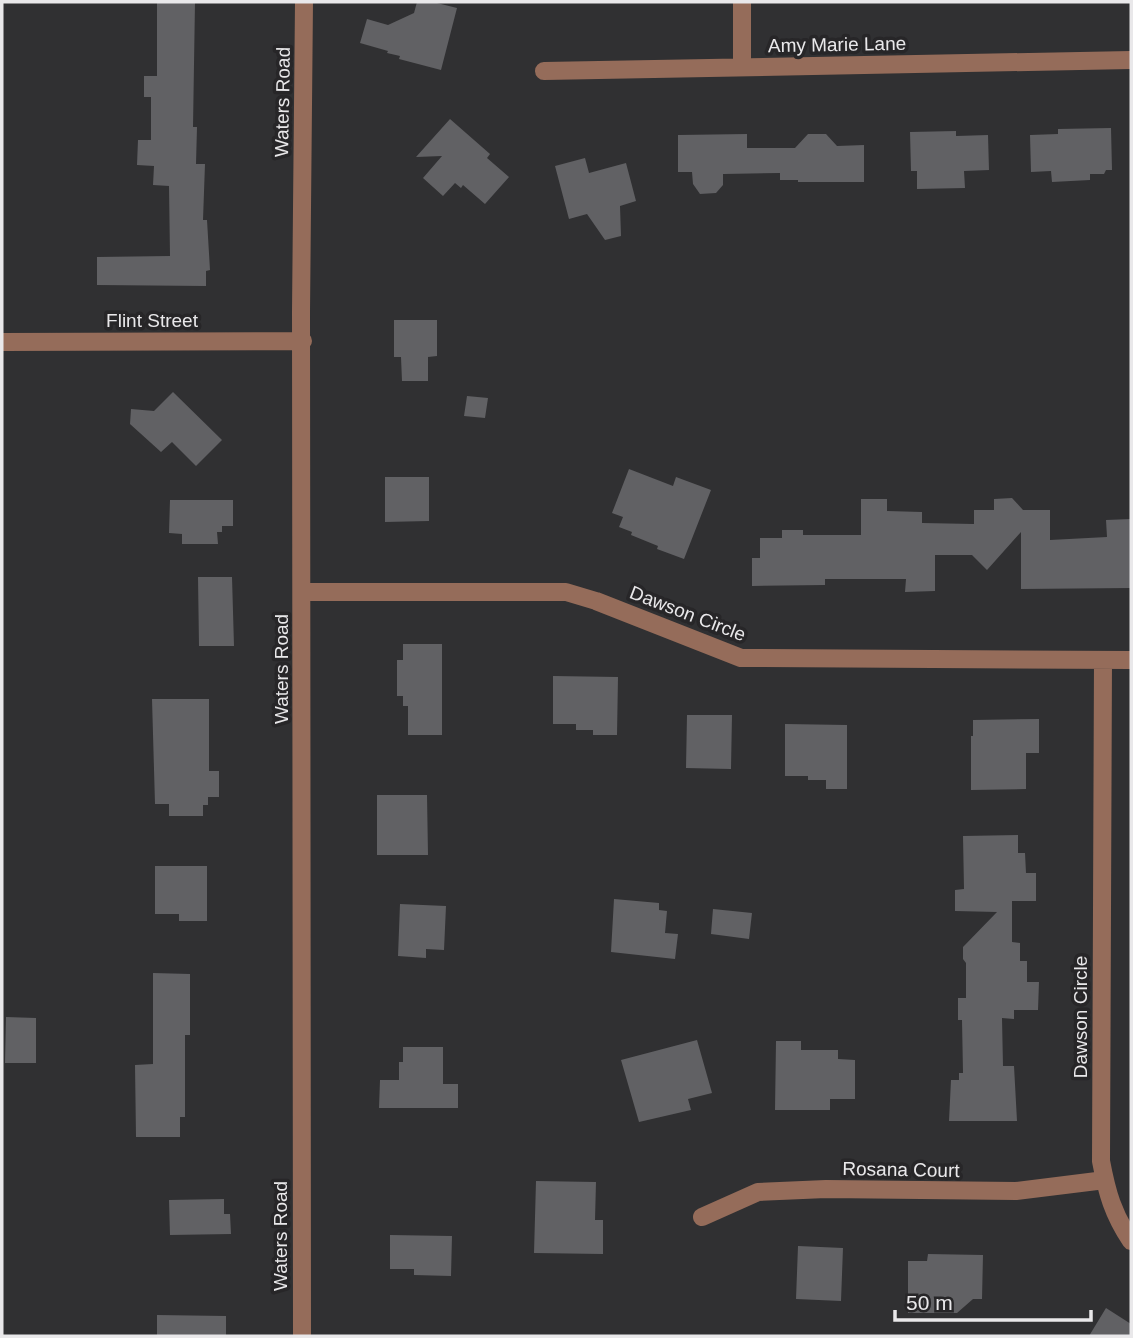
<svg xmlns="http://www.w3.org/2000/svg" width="1133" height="1338" viewBox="0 0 1133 1338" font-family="Arial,sans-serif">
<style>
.building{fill:#616164}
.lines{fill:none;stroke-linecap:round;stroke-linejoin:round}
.minor{stroke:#956c5a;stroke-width:18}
.labels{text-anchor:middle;stroke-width:7;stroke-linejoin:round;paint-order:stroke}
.street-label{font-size:19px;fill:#e9e8ea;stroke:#272628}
</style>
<rect width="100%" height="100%" fill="#303032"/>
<path class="building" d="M 157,2 L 195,2 L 193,127 L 197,127 L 196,164 L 205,164 L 203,220 L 207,220 L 210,270 L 206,271 L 206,286 L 97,285 L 97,257 L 170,256 L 169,186 L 153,185 L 154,166 L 137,165 L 138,140 L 151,140 L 151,97 L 144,97 L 144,76 L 157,76 Z
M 417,2 L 433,2 L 457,8 L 441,70 L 399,59 L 400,56 L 387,53 L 388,51 L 360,43 L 367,19 L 388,25 L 414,13 Z
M 450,119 L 490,154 L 487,158 L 509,177 L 485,204 L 463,185 L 461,188 L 455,183 L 443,196 L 423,178 L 442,156 L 416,157 Z
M 1111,128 L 1112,170 L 1106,170 L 1104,174 L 1090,174 L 1090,180 L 1052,182 L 1051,171 L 1031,172 L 1030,135 L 1058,134 L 1058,129 Z
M 956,131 L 956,136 L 988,135 L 989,170 L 964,171 L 965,188 L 917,189 L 917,171 L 911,171 L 910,132 Z
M 747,134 L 747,148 L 795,148 L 808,134 L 826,134 L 837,146 L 864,145 L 864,182 L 798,182 L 798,180 L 780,180 L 780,173 L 723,174 L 723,185 L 716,193 L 700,194 L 693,184 L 692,172 L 678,172 L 678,135 Z
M 585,158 L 589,173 L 626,163 L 636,201 L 620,206 L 621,236 L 605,240 L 587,214 L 569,219 L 555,166 Z
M 394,320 L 437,320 L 437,356 L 428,357 L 428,381 L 402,381 L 401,357 L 394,357 Z
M 173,392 L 222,440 L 196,466 L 172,442 L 161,452 L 130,424 L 131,409 L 154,411 Z
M 467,396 L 488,398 L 485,418 L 464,416 Z
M 629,469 L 673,486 L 676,477 L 711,490 L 684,559 L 657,549 L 658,546 L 631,535 L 632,532 L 619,527 L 623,517 L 612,513 Z
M 385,477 L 429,477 L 429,521 L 385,522 Z
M 1012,498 L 1023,510 L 1050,510 L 1050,540 L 1107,537 L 1106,520 L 1131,519 L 1131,588 L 1021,589 L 1021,532 L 987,570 L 972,555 L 935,555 L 935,591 L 905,592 L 906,579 L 825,579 L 825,585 L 752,586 L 752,558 L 760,558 L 760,538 L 782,538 L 782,530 L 803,530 L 803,535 L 861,535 L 861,499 L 887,499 L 887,511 L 922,512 L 922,523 L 974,524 L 974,510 L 994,510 L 994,499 Z
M 170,500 L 233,500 L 233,526 L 222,526 L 222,532 L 217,532 L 218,544 L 182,544 L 182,534 L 169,533 Z
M 198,577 L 232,577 L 234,646 L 199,646 Z
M 403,644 L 442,644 L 442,735 L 408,735 L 408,706 L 403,706 L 403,696 L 397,696 L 397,660 L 403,660 Z
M 553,676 L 618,677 L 617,735 L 593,735 L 593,730 L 576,730 L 576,724 L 553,724 Z
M 152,699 L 209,699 L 209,771 L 219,771 L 219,797 L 208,797 L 208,805 L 203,805 L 203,816 L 169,816 L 169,804 L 155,804 Z
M 687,715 L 732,715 L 731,769 L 686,768 Z
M 1039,719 L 1039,753 L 1026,753 L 1026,789 L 971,790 L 971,736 L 973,736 L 973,720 Z
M 785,724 L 847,725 L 847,789 L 826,789 L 826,780 L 808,780 L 808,776 L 785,776 Z
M 377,795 L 427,795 L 428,855 L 377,855 Z
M 1018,835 L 1018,853 L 1025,853 L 1026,873 L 1036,873 L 1036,901 L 1012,901 L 1012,942 L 1020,943 L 1020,961 L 1027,961 L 1027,982 L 1039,982 L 1038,1010 L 1014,1010 L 1014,1019 L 1002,1018 L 1003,1066 L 1014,1066 L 1017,1121 L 949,1121 L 951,1080 L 959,1080 L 959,1073 L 963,1073 L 962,1020 L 958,1020 L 958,998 L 966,998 L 966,963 L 963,959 L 963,947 L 997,912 L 955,911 L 955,890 L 964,889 L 963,836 Z
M 155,866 L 207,866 L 207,921 L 179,921 L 179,914 L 155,914 Z
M 614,899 L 659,903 L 659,910 L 667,911 L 665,933 L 678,934 L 675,959 L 611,952 Z
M 400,904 L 446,906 L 444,950 L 426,949 L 426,958 L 398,956 Z
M 713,909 L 752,913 L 749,939 L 711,934 Z
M 153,973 L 190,974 L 190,1035 L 185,1035 L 185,1117 L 180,1117 L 180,1137 L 136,1137 L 135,1065 L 153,1064 Z
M 6,1017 L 36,1018 L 36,1063 L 5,1063 Z
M 697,1040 L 712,1093 L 688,1099 L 691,1110 L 639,1122 L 621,1060 Z
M 776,1041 L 801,1041 L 801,1050 L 838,1050 L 838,1059 L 855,1060 L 855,1099 L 830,1099 L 830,1110 L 775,1110 Z
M 403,1047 L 443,1047 L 443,1084 L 458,1084 L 458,1108 L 379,1108 L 380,1080 L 399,1080 L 399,1062 L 403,1062 Z
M 536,1181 L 596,1182 L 595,1220 L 603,1220 L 603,1254 L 534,1253 Z
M 224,1199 L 224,1214 L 230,1214 L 231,1234 L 170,1235 L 169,1200 Z
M 390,1235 L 452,1236 L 451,1276 L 414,1275 L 414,1269 L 390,1269 Z
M 798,1246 L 843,1248 L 841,1301 L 796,1299 Z
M 928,1254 L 983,1255 L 982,1299 L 973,1299 L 957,1313 L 908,1313 L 908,1261 L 927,1261 Z
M 1106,1308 L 1131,1324 L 1131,1336 L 1089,1336 Z
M 157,1315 L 226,1316 L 226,1336 L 157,1336 Z"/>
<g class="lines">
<path class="minor" d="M 742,2 L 742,67
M 544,71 L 1131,60
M 2,342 L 303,341
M 302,592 L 566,592 L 596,601 L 741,658 L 1131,660
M 1103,660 L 1101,1161 C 1107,1193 1113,1214 1131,1241
M 702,1217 L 758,1192 L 826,1189 L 1016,1191 L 1105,1180
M 302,1336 L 301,312 L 304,2"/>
</g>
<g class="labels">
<g class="street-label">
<text transform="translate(837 44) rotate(-1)" y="7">Amy Marie Lane</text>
<text transform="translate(282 102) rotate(-89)" y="7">Waters Road</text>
<text x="152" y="327">Flint Street</text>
<text transform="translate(688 613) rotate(21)" y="7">Dawson Circle</text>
<text transform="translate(281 669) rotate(-90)" y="7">Waters Road</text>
<text transform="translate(1080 1017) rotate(-90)" y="7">Dawson Circle</text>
<text transform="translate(901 1169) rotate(1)" y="7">Rosana Court</text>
<text transform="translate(280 1236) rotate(-90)" y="7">Waters Road</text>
</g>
</g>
<rect width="1133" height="1338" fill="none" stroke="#e9e8ea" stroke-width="7"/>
<path d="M895 1310v10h196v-10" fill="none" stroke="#e9e8ea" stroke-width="3.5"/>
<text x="906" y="1310" font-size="21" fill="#e9e8ea" stroke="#272628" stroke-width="5" paint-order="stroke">50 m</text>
</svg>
